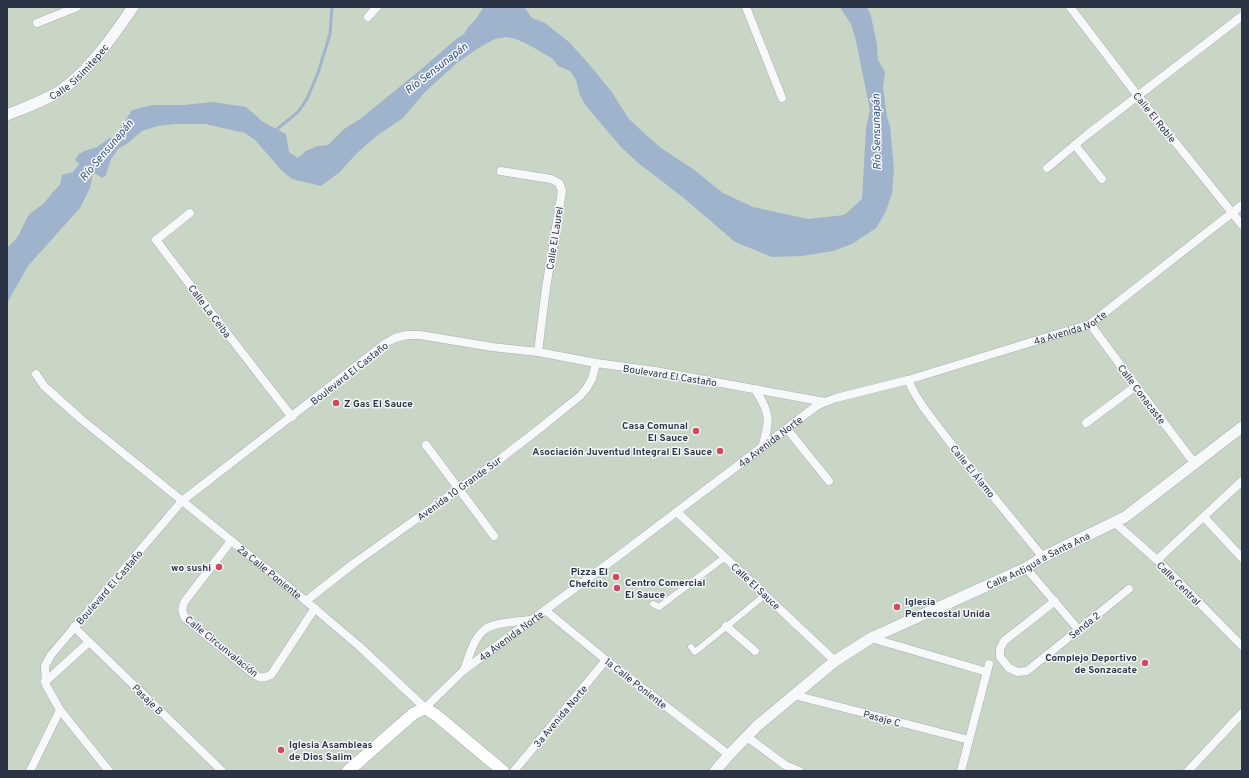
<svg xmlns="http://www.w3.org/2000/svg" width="1249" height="778" viewBox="0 0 1249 778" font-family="Overpass,sans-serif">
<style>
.green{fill:#c9d6c5}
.water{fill:#9fb4cc}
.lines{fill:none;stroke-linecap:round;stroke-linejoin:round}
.stream{stroke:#9fb4cc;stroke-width:3}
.pedestrian-casing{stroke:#a9aeb7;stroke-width:7}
.minor-casing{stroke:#a9aeb7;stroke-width:9}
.tertiary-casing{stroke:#a9aeb7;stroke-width:12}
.secondary-casing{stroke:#a9aeb7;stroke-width:13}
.pedestrian{stroke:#f7f8fa;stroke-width:6}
.minor{stroke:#f7f8fa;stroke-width:8}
.tertiary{stroke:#f7f8fa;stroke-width:11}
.secondary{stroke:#fff;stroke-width:12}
.poi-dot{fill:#d1495b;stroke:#f4f6f9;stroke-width:1.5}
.labels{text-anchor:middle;stroke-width:3;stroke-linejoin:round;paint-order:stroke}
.street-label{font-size:10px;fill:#2b3445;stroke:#f4f6f9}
.poi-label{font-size:10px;font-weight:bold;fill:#2b3445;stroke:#f4f6f9;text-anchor:end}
.water-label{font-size:11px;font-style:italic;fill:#34527a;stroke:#f4f6f9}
</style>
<rect width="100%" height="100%" fill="#e4e7ec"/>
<path class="green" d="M 7,7 L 1242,7 L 1242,771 L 7,771 Z"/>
<path class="water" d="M 483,7 L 524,7 L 532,18 L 545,23 L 569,42 L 589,64 L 611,91 L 629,119 L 645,134 L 661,148 L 693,169 L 723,193 L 753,207 L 808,219 L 844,215 L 862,199 L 866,128 L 870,110 L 856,41 L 851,24 L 840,7 L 867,7 L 871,16 L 877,44 L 878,60 L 885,72 L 883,87 L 887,117 L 890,126 L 894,169 L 892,194 L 885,213 L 876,228 L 852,244 L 833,251 L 802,256 L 772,257 L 735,242 L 685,199 L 637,162 L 621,147 L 586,106 L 580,95 L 576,80 L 570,71 L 558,66 L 553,59 L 529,45 L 516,39 L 507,37 L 495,39 L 480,47 L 457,63 L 425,92 L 403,118 L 378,135 L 357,153 L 340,172 L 321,186 L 292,179 L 282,171 L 255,140 L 245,133 L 205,124 L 175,124 L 157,126 L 142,131 L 128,143 L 118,149 L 111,159 L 106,175 L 102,178 L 93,172 L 90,188 L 80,208 L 28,266 L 7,303 L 7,247 C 18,241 22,227 28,216 C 32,211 38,208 43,204 C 49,198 53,191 60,185 L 62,175 L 73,172 L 79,164 L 75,160 L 78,155 L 84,151 L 97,147 L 110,138 L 114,137 L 132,110 L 152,105 L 184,105 L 212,102 L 246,107 L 263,122 L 286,134 L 289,152 L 298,158 L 306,151 L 317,146 L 328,145 L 344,129 L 360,119 L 418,72 L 455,40 L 464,34 L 468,27 L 475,20 L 482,10 Z"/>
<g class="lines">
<path class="stream" d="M 277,129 L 298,112 L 307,99 L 318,73 L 330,34 L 332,7"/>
<g class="pedestrian-casing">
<path id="pedestrian" d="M 653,604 L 659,607 L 725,557
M 691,647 L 695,652 L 765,595"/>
</g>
<g class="minor-casing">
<g id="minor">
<path d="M 746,7 L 782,98"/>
<path d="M 1070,7 L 1138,96 L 1242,225"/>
<path d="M 368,17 L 377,7"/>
<path d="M 37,23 L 77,7"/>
<path d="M 1075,145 L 1102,179"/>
<path d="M 1047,168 L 1088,134 L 1242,16"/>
<path d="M 501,171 L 551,179 L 559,183 L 562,191 L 546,288 L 538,352"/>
<path d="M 190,213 L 156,240 L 216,319 L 292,417"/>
<path d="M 1090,324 L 1136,386 L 1195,464"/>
<path id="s1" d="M 36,374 L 44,386 L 81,419 L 306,601 L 359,646 L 425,708 L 464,670 L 613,560 L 815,407 L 825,402 L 836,398 L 908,380 L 1090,324 L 1242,205"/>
<path d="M 908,380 C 918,403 934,421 949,441 C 979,480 1012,519 1043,557"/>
<path d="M 755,389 C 771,414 770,420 762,448"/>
<path d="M 1086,423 L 1136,386"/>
<path d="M 787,429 L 829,481"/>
<path d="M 426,445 L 494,536"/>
<path d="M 677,512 L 835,661"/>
<path d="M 1204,517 L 1242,558"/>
<path d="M 1114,522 L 1157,560 L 1242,646"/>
<path d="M 231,541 L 185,601 C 181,608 182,611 185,618 L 251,672 C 258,678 262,679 271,675 L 315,608"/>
<path d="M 1157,560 L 1242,481"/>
<path d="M 1026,568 L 1078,629"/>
<path d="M 306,601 L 353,564 L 491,466 L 539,429 L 580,396 L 586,389 L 592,379 L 596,363"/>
<path d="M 1055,601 L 1004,641 L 1000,649 L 1000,657 L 1009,668 L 1018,672 L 1027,671 L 1129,589"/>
<path d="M 545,610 L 606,660 L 729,755"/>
<path d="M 726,626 L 755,651"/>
<path d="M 74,627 L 222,771"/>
<path d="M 871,638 L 987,672"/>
<path d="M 464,670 C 469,657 473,639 484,630 C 493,622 518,622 530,620"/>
<path d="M 45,682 L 89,642"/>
<path d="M 794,695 L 969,740"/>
<path d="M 747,737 L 785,765 L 799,771"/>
<path d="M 30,771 L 60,710"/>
<path d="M 109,771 L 60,710 L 46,685 L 45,666 L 51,655 L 182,501 L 386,343 L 395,338 L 407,335 L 420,335 L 492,347 L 538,352 L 596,363 L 655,371 L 825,402"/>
<path d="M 514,771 L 606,660"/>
<path d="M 961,771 L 989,664"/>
<path d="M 1188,771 L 1242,713"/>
</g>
</g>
<g class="tertiary-casing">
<g id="tertiary">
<path id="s2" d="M 7,115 C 24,108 44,101 60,91 C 89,71 113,36 133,7"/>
<path id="s3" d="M 715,771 L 729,755 L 757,726 L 835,661 L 871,638 L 1026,568 L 1043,557 L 1125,517 L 1242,427"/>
</g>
</g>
<g class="secondary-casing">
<path id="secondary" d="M 348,771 L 413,714 L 425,708 L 436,715 L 503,771"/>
</g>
<use href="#pedestrian" class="pedestrian"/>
<use href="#minor" class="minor"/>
<use href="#tertiary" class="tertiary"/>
<use href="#secondary" class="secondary"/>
</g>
<g class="poi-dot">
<circle cx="336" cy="403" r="4"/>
<circle cx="696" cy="431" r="4"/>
<circle cx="720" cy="451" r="4"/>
<circle cx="219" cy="567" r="4"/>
<circle cx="616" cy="577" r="4"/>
<circle cx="617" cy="588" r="4"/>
<circle cx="897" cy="607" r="4"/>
<circle cx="1145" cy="663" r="4"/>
<circle cx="281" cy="750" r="4"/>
</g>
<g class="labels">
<g class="street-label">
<text dy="4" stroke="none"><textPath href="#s2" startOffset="85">Calle Sisimitepec</textPath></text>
<text transform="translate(1155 117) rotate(51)" y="4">Calle El Roble</text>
<text transform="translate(554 238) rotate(-81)" y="4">Calle El Laurel</text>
<text transform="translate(210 311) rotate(53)" y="4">Calle La Ceiba</text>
<text dy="4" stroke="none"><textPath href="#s1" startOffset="1274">4a Avenida Norte</textPath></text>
<text transform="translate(349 373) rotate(-38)" y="4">Boulevard El Castaño</text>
<text transform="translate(670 375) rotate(9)" y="4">Boulevard El Castaño</text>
<text transform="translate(1142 394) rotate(53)" y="4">Calle Conacaste</text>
<text dy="4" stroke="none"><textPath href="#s1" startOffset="950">4a Avenida Norte</textPath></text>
<text transform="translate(973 471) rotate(51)" y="4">Calle El Álamo</text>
<text transform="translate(459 488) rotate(-36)" y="4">Avenida 10 Grande Sur</text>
<text dy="4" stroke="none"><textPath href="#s3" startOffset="390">Calle Antigua a Santa Ana</textPath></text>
<text dy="4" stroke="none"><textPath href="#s1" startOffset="307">2a Calle Poniente</textPath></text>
<text transform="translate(1179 583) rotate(45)" y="4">Calle Central</text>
<text transform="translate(756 586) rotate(43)" y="4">Calle El Sauce</text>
<text transform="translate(109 587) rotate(-49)" y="4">Boulevard El Castaño</text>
<text transform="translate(1084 625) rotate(-39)" y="4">Senda 2</text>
<text dy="4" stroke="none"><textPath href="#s1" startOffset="626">4a Avenida Norte</textPath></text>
<text transform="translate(222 646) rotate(39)" y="4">Calle Circunvalación</text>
<text transform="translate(636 683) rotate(38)" y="4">1a Calle Poniente</text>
<text transform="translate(148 699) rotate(44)" y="4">Pasaje B</text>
<text transform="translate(560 716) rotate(-50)" y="4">3a Avenida Norte</text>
<text transform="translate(882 718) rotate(15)" y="4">Pasaje C</text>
</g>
<g class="poi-label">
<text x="344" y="407" text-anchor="start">Z Gas El Sauce</text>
<text x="688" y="429">Casa Comunal<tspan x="688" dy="12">El Sauce</tspan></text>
<text x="712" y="455">Asociación Juventud Integral El Sauce</text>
<text x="211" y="571">wo sushi</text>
<text x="608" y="575">Pizza El<tspan x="608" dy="12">Chefcito</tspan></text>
<text x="625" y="586" text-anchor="start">Centro Comercial<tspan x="625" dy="12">El Sauce</tspan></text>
<text x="905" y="605" text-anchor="start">Iglesia<tspan x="905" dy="12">Pentecostal Unida</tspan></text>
<text x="1137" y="661">Complejo Deportivo<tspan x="1137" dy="12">de Sonzacate</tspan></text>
<text x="289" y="748" text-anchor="start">Iglesia Asambleas<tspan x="289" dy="12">de Dios Salim</tspan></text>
</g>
<g class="water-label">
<text transform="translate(436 68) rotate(-38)" y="4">Río Sensunapán</text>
<text transform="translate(876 132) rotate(-91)" y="4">Río Sensunapán</text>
<text transform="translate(106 150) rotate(-50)" y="4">Río Sensunapán</text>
</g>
</g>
<rect width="1249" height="778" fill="none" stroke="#2b3445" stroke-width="16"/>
</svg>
